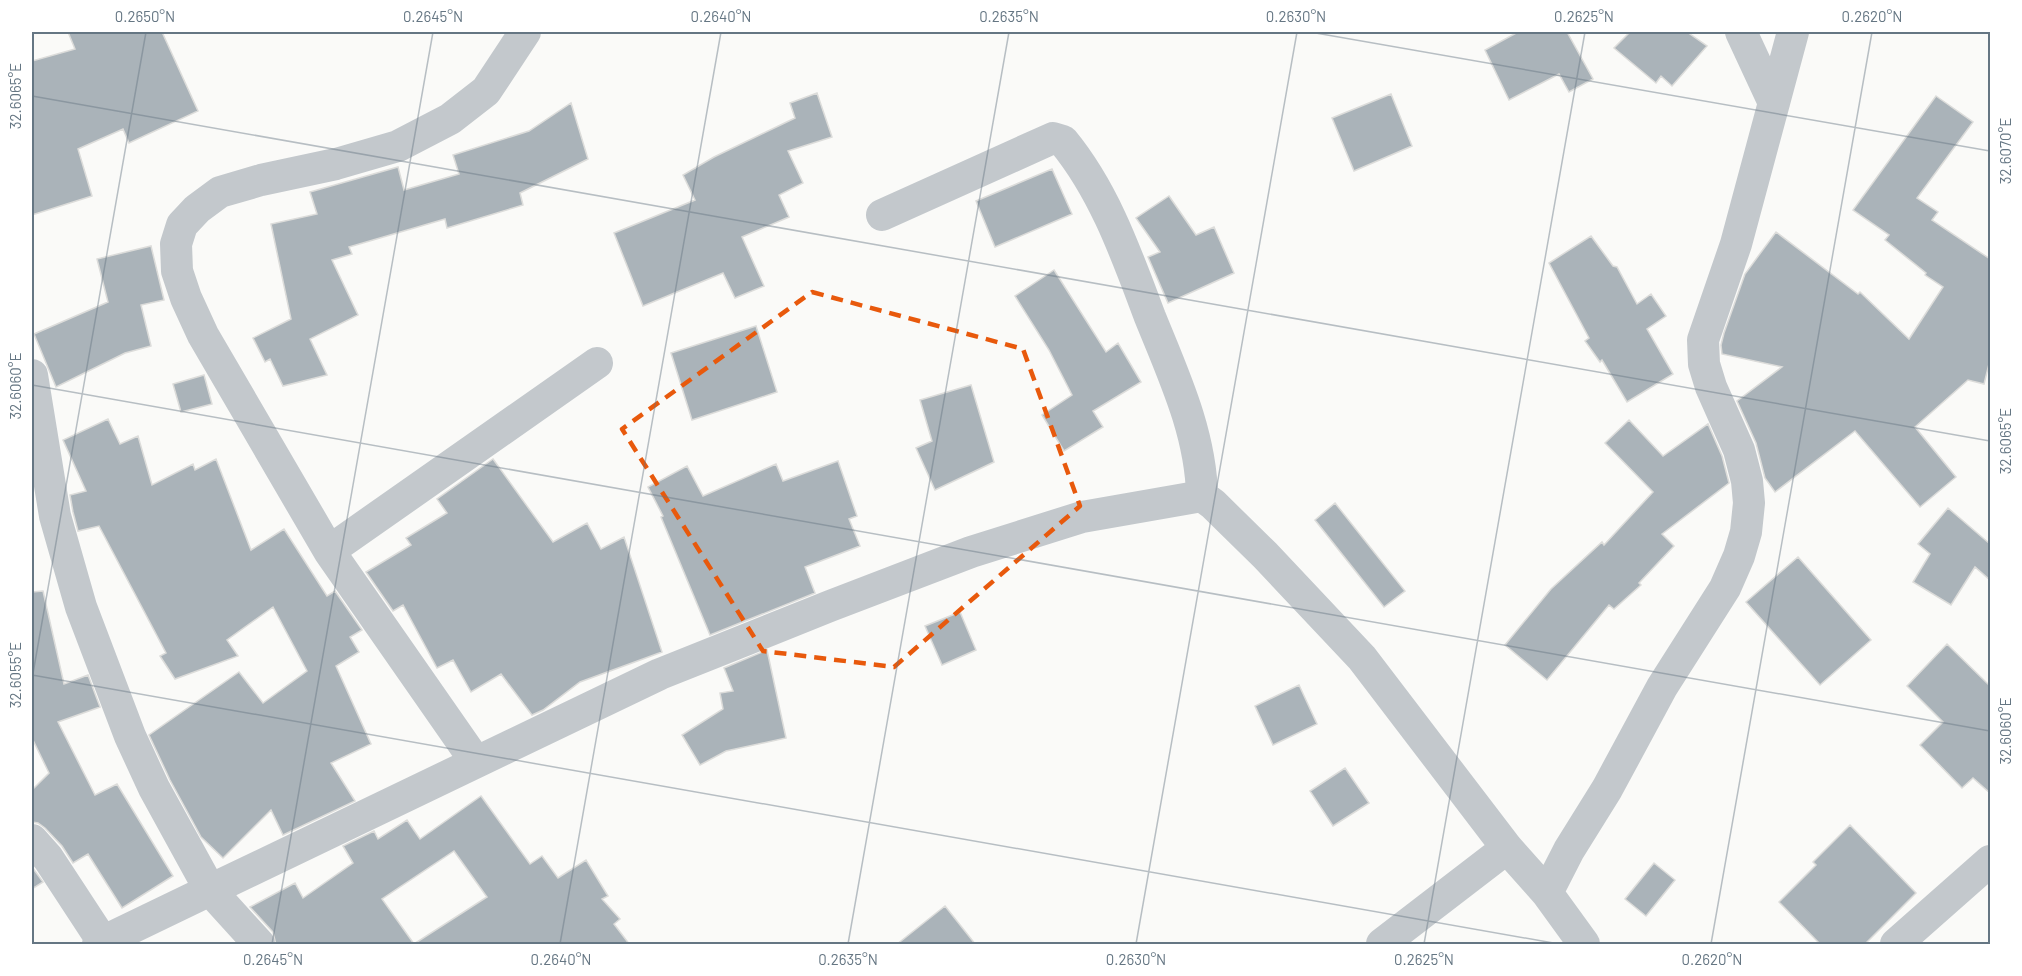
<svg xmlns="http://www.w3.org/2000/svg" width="2022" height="976" viewBox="0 0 2022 976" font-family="Barlow,sans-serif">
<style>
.building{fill:#aab3b9;stroke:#dcdcda;stroke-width:1.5;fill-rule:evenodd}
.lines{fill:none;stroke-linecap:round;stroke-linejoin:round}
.minor{stroke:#c3c8cc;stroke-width:32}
.marked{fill:none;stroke:#e8590c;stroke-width:4.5;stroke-dasharray:12 8;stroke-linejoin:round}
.ticks{fill:none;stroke:#657683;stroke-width:1.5;stroke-opacity:0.45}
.neatline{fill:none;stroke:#657683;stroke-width:2}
.ticks-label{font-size:15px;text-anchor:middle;fill:#657683}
</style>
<rect width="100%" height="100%" fill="#fafaf8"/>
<path class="building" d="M 68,32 L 162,32 L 198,111 L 129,143 L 123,129 L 78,149 L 92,196 L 32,215 L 32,61 L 75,49 Z
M 1518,32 L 1567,32 L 1593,79 L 1569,92 L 1559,74 L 1509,100 L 1485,50 Z
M 1630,32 L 1687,32 L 1707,46 L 1672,86 L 1661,76 L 1656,83 L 1614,48 Z
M 817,93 L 832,137 L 788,151 L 803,183 L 779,195 L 789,217 L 742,237 L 764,286 L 735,298 L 723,273 L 643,306 L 614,233 L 695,200 L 683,175 L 714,157 L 795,118 L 790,103 Z
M 1391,94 L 1412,146 L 1354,171 L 1332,118 Z
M 1936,96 L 1973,122 L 1917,198 L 1938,212 L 1932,220 L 1990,259 L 1990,360 L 1984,384 L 1968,380 L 1915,427 L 1956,477 L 1920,507 L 1855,431 L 1775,492 L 1765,478 L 1756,443 L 1737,401 L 1782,367 L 1722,354 L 1721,345 L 1724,333 L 1745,274 L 1776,232 L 1858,294 L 1860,292 L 1909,339 L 1943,287 L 1925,275 L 1926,273 L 1885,240 L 1889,235 L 1853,210 Z
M 571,103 L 588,159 L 520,193 L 523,205 L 447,228 L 445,219 L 349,247 L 352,254 L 332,260 L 358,315 L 310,339 L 327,375 L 283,386 L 270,359 L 265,362 L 253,338 L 291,319 L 271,224 L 317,214 L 310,192 L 398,167 L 404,190 L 459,174 L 453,155 L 529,131 Z
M 1052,169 L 1072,214 L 995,247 L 976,201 Z
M 1169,196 L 1196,235 L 1214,227 L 1234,273 L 1168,303 L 1148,257 L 1160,252 L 1136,218 Z
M 1591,236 L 1613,266 L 1617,267 L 1637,304 L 1651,294 L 1666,316 L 1647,329 L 1673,374 L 1627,402 L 1602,360 L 1600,362 L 1585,341 L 1589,338 L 1549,263 Z
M 151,246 L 164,300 L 141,305 L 151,346 L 125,353 L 56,387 L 34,334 L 108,302 L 97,259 Z
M 1054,270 L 1106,352 L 1118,343 L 1141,382 L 1093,411 L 1103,427 L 1064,451 L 1042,415 L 1072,395 L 1049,350 L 1015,296 Z
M 756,326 L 777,392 L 692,420 L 671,353 Z
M 204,375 L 212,404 L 181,412 L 173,384 Z
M 971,385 L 994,462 L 935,490 L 916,448 L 932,441 L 920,400 Z
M 108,419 L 120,444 L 138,436 L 152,485 L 193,464 L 195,470 L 216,459 L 251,550 L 284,529 L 327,596 L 335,591 L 362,630 L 350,637 L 359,652 L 336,666 L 371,744 L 331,763 L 355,801 L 283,835 L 271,810 L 223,858 L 201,837 L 170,780 L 149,735 L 239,672 L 263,703 L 307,671 L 273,607 L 227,640 L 238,656 L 175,679 L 160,656 L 166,653 L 99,526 L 78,531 L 73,512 L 70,495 L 86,491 L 63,440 Z
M 1629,420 L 1663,456 L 1708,424 L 1722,456 L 1729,483 L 1662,534 L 1674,546 L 1639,583 L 1641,585 L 1614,609 L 1609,605 L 1547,680 L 1505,645 L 1551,589 L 1602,542 L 1604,545 L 1653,492 L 1605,443 Z
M 493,459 L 553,542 L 587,523 L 601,549 L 624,537 L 662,652 L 580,682 L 543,710 L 532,715 L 501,674 L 471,692 L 453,660 L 437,668 L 403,605 L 393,611 L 366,572 L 411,545 L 406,538 L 447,513 L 437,499 Z
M 838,461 L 857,516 L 849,519 L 860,546 L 805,567 L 815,593 L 710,635 L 661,517 L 663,516 L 648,487 L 687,466 L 703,496 L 776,464 L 783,481 Z
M 1335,503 L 1405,591 L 1384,607 L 1315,520 Z
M 1948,508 L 1990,544 L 1990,580 L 1975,567 L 1951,605 L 1913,582 L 1930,554 L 1918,544 Z
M 1798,557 L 1871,640 L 1820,685 L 1746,602 Z
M 43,591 L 64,684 L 88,675 L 100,707 L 58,722 L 95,795 L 117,784 L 173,876 L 122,908 L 88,854 L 73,863 L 62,846 L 45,828 L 38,823 L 32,822 L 32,790 L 49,773 L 32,738 L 32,592 Z
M 960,612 L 976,650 L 942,665 L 925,626 Z
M 1947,644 L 1990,686 L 1990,793 L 1973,778 L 1962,788 L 1920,745 L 1943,722 L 1907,686 Z
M 767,650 L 786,738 L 726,751 L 700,765 L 682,735 L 723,709 L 720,693 L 733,691 L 724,668 Z
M 1299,685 L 1317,724 L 1273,745 L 1255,706 Z
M 1345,768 L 1369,803 L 1333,826 L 1310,791 Z
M 481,796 L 530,864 L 542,856 L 558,878 L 586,860 L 608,896 L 602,899 L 620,919 L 614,924 L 630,945 L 276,945 L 273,932 L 250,907 L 295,883 L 303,898 L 353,863 L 343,846 L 374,831 L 378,839 L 407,820 L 420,839 ZM 454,851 L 487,897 L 414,944 L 382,899 Z
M 1850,825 L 1916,893 L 1864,945 L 1821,945 L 1779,902 L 1816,865 L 1813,862 Z
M 1654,863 L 1675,880 L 1646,916 L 1625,899 Z
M 32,867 L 43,882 L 32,889 Z
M 945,906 L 976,945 L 896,945 Z"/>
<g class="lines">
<path class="minor" d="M 1741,32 L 1774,103
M 32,375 L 55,516 L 81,607 L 130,736 L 154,788 L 210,890 L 98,944
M 1202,496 L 1213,504 L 1265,555 L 1362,658 L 1507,848 L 1547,893 L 1584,944
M 329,551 L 597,363
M 476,762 L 329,551 L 203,335 L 186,298 L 177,271 L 176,244 L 182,225 L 197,209 L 220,192 L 261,180 L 336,164 L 398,146 L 450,119 L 486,91 L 525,32
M 32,840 L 48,858 L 103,942
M 1547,893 L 1569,850 L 1607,789 L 1662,687 L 1725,588 L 1739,556 L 1746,532 L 1749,503 L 1747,481 L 1739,450 L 1711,387 L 1704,364 L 1703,340 L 1736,244 L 1793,32
M 259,944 L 210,890 L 660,674 L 830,606 L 971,552 L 1082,517 L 1202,496 C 1201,433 1173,374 1150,317 C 1127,256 1105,192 1063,141 L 1053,138 L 882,215
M 1382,944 L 1507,848
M 1896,944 L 1990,861"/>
</g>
<path class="marked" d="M 812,292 L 1023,349 L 1080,506 L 894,667 L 763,651 L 622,429 Z"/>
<path class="ticks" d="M 1310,32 L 1990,151M 32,96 L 1990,441M 32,385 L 1990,731M 32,675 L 1559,944M 32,679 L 146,32M 272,944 L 433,32M 560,944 L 721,32M 848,944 L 1009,32M 1136,944 L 1297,32M 1424,944 L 1585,32M 1711,944 L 1872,32"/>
<rect width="2022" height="976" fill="none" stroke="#ffffff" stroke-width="66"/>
<rect x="33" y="33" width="1956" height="910" class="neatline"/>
<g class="ticks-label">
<text x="145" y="22">0.2650°N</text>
<text x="433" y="22">0.2645°N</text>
<text x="721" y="22">0.2640°N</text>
<text x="1009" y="22">0.2635°N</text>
<text x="1296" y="22">0.2630°N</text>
<text x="1584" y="22">0.2625°N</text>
<text x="1872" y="22">0.2620°N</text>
<text transform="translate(16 96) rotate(-90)" y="5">32.6065°E</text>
<text transform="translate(2006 151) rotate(-90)" y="5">32.6070°E</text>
<text transform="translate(16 386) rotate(-90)" y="5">32.6060°E</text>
<text transform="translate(2006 441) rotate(-90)" y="5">32.6065°E</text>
<text transform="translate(16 675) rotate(-90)" y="5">32.6055°E</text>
<text transform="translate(2006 731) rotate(-90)" y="5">32.6060°E</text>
<text x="273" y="965">0.2645°N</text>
<text x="561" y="965">0.2640°N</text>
<text x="848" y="965">0.2635°N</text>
<text x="1136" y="965">0.2630°N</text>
<text x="1424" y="965">0.2625°N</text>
<text x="1712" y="965">0.2620°N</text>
</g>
</svg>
